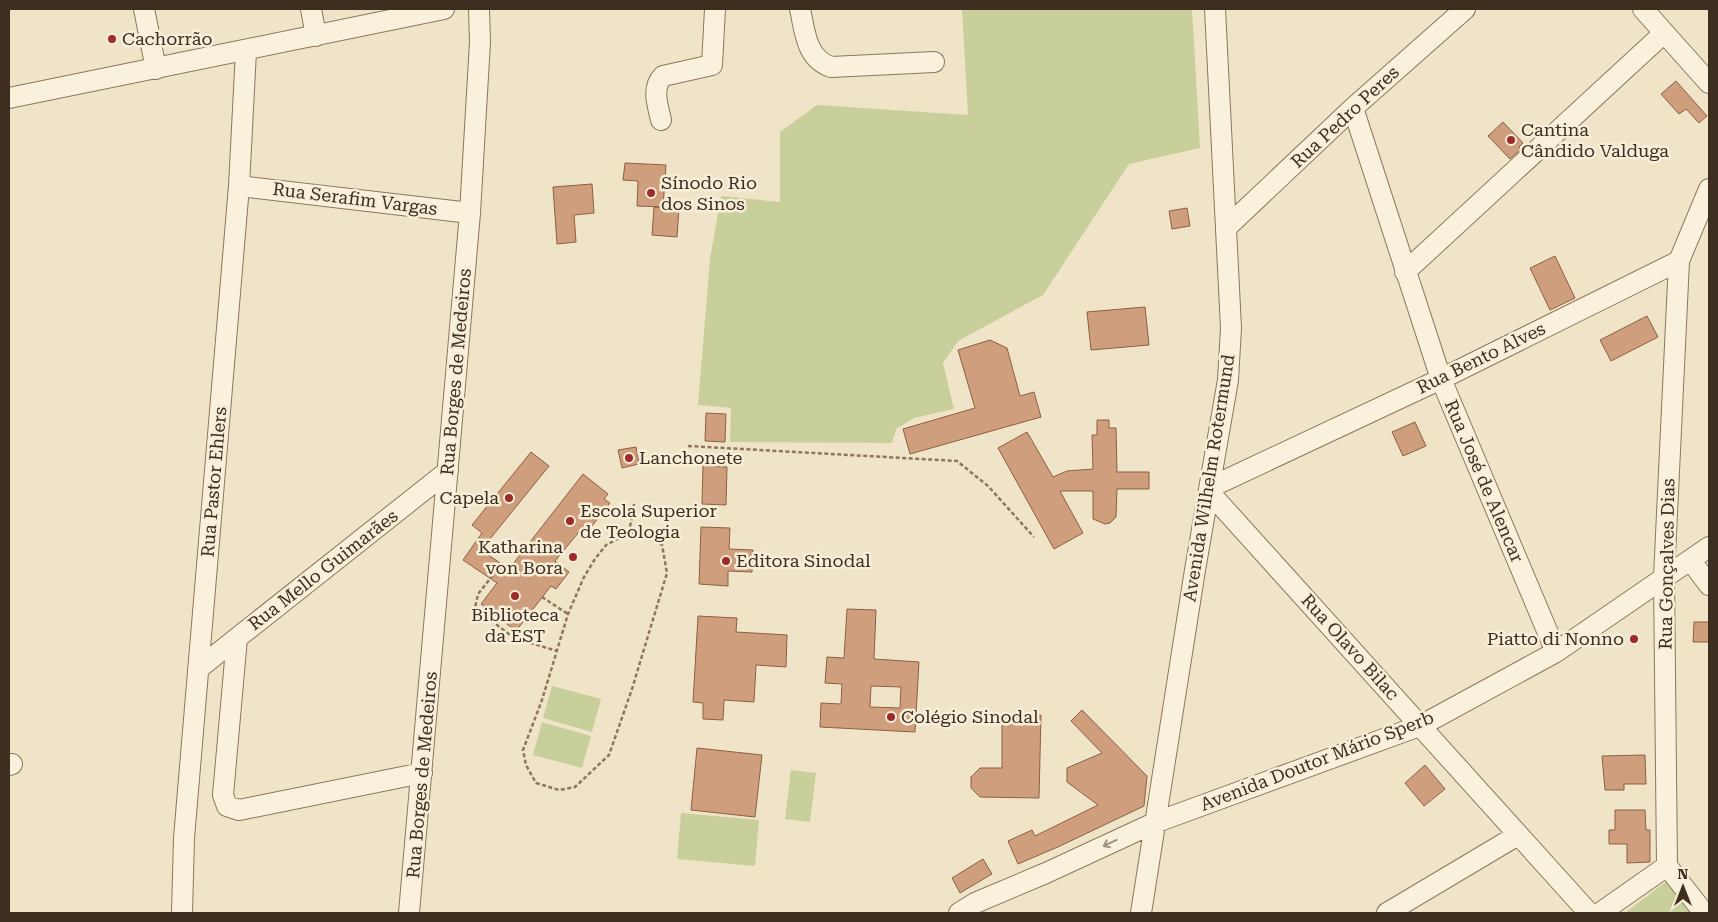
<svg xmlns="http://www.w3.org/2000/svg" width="1718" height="922" viewBox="0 0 1718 922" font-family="'Roboto Serif',serif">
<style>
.green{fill:#c9cf9b}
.building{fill:#cf9f7d;stroke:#8d5f41;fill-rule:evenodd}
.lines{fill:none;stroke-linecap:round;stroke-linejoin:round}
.minor-casing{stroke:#8d765c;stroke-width:22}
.path{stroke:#8d765c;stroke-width:2.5;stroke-dasharray:4 2.5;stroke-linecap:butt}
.minor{stroke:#faf1dc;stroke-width:20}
.oneway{stroke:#9c907e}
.poi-dot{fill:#9e2a2b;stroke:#f7eed8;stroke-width:2}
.labels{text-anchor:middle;stroke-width:5;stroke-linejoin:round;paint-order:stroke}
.poi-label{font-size:18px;fill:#3d2e20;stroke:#f7eed8;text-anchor:start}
.street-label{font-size:18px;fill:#3d2e20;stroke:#f7eed8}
</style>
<rect width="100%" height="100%" fill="#f0e4c8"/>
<path class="green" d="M 962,9 L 1192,9 L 1200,148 L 1129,164 L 1043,295 L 958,341 L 943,363 L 954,409 L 914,418 L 896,429 L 892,443 L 730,442 L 731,408 L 698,405 L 710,259 L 721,196 L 780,202 L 780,132 L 817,105 L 968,115 Z
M 552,686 L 601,699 L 592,732 L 543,718 Z
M 542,722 L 591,736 L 582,768 L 533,755 Z
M 791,770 L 816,773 L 810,822 L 785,819 Z
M 681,813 L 759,820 L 755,866 L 677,859 Z
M 1668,880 L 1695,913 L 1625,913 Z"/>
<path class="building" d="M 1676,81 L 1707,116 L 1699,123 L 1686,109 L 1679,114 L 1661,94 Z
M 1503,122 L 1523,143 L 1519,147 L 1521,149 L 1510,159 L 1488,136 Z
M 625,163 L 666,165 L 663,207 L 637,206 L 638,181 L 623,180 Z
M 592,184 L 594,213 L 574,215 L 576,242 L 557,244 L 553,187 Z
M 654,207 L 679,208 L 677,237 L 652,235 Z
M 1187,208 L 1190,226 L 1172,229 L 1169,211 Z
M 1555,256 L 1575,298 L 1550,310 L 1530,268 Z
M 1145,307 L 1149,345 L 1091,350 L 1087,312 Z
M 1647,316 L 1658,337 L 1611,361 L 1600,340 Z
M 990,340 L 1007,348 L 1020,396 L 1034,392 L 1041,417 L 910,454 L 903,429 L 975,408 L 958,350 Z
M 706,413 L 726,414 L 725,442 L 705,441 Z
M 1097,420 L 1109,420 L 1109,428 L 1116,428 L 1117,472 L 1149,472 L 1149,489 L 1117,489 L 1116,517 L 1110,523 L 1105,524 L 1093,519 L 1093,491 L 1060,491 L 1083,533 L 1054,549 L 998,448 L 1027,432 L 1053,477 L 1067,471 L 1093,469 L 1092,435 L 1097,435 Z
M 1415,422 L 1426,446 L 1403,456 L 1392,432 Z
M 636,447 L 639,464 L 622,468 L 618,450 Z
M 531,452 L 549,466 L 481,550 L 509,569 L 583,474 L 608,494 L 604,499 L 610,503 L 588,531 L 583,527 L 555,561 L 569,572 L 556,589 L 551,586 L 516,631 L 481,604 L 497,583 L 463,560 L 482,533 L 472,525 Z
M 703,466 L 727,467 L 726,505 L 702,504 Z
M 701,527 L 730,528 L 729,549 L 753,550 L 752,572 L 728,571 L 728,586 L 699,584 Z
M 847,609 L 876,610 L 874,659 L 919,662 L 915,732 L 820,727 L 821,703 L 841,704 L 842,684 L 825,683 L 827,657 L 844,658 ZM 871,686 L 901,687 L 900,708 L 870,707 Z
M 698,616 L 737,618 L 736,632 L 787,635 L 786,667 L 756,665 L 754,702 L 724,700 L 723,720 L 703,719 L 703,703 L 693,702 Z
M 1694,622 L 1709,622 L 1709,642 L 1693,642 Z
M 1082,710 L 1147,776 L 1144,806 L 1060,846 L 1018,864 L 1008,841 L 1032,830 L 1035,836 L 1098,805 L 1067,782 L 1067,768 L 1102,753 L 1071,721 Z
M 1041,715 L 1039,798 L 980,797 L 971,788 L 971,777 L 980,768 L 1002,768 L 1002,716 Z
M 697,748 L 762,755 L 755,817 L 691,810 Z
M 1645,755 L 1646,784 L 1624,784 L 1624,790 L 1605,790 L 1602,756 Z
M 1425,765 L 1445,789 L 1424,806 L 1405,783 Z
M 1615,810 L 1645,810 L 1646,830 L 1650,830 L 1650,862 L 1627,863 L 1627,844 L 1609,844 L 1609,830 L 1615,830 Z
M 983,859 L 992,874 L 960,893 L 952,878 Z"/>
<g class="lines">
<g class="minor-casing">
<path id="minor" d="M 144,9 L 156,69
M 311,9 L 316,36
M 800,9 C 805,32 806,58 831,67 L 934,62
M 1643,9 L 1709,83
M 9,98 L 444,9
M 1353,108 L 1441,379 L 1556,652
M 661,120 C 658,106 651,88 663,76 L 712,65 L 715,9
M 239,186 L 470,213
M 1226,228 L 1353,108 L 1465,9
M 1405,272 L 1664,33
M 1211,487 L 1441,379 L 1679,261
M 1210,493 L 1589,913
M 1691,561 L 1709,585
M 237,638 L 223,795 L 227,806 L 239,810 L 422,773
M 198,669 L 448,471
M 9,765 L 12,764
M 182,913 L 184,838 L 239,186 L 246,51
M 409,913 L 470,213 L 480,42 L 479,9
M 959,913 L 975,903 L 1046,873 L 1154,823 L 1422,725 L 1556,652 L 1709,547
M 1141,913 L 1195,570 L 1228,380 L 1231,328 L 1215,9
M 1387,913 L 1518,835
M 1600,913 L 1667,866
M 1704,913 L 1667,866 L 1664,577 L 1679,261 L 1709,189"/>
</g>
<path class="path" d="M 688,446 L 957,461 L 988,486 L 1034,537
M 629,533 L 644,536 L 662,545 L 667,573 L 632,689 L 609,755 L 575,787 L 559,790 L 536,783 L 526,765 L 523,750 L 542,700 L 568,614 L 584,577 L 595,559 L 606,545 Z
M 629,533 L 634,504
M 501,565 L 478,594 L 475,608 L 514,638 L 557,651
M 542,597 L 568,614"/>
<use href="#minor" class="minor"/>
</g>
<defs><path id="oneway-shaft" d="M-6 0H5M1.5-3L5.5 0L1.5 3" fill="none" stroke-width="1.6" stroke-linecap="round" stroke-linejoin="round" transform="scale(1.25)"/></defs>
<use class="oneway" href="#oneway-shaft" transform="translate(1110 843) rotate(155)"/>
<g class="poi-dot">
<circle cx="112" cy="39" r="5"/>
<circle cx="1511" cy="140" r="5"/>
<circle cx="651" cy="193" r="5"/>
<circle cx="629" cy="458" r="5"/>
<circle cx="509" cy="498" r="5"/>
<circle cx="570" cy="521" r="5"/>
<circle cx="573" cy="557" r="5"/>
<circle cx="726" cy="561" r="5"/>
<circle cx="515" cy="596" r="5"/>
<circle cx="1634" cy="639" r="5"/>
<circle cx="891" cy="717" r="5"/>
</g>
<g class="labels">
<g class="poi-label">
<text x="122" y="45">Cachorrão</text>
<text x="1521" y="136">Cantina<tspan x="1521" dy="21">Cândido Valduga</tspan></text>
<text x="661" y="189">Sínodo Rio<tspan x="661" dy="21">dos Sinos</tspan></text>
<text x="639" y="464">Lanchonete</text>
<text x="499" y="504" text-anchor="end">Capela</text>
<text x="580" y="517">Escola Superior<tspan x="580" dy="21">de Teologia</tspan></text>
<text x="563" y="553" text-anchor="end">Katharina<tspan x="563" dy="21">von Bora</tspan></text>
<text x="736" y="567">Editora Sinodal</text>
<text x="515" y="621" text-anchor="middle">Biblioteca<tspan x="515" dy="21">da EST</tspan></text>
<text x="1624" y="645" text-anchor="end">Piatto di Nonno</text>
<text x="901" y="723">Colégio Sinodal</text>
</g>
<g class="street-label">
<text transform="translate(1345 117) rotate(-43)" y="6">Rua Pedro Peres</text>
<text transform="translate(355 199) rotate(7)" y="6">Rua Serafim Vargas</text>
<text transform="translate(1481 358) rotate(-26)" y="6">Rua Bento Alves</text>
<text transform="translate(456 372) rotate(-85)" y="6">Rua Borges de Medeiros</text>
<text transform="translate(1209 478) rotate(-81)" y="6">Avenida Wilhelm Rotermund</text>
<text transform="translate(1484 481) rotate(67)" y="6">Rua José de Alencar</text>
<text transform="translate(214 482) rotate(-85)" y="6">Rua Pastor Ehlers</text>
<text transform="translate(1667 564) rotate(-89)" y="6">Rua Gonçalves Dias</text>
<text transform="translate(323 570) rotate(-38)" y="6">Rua Mello Guimarães</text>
<text transform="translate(1350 647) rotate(48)" y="6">Rua Olavo Bilac</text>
<text transform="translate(1317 761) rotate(-21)" y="6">Avenida Doutor Mário Sperb</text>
<text transform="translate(422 775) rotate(-85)" y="6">Rua Borges de Medeiros</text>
</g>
</g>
<rect width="1718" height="922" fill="none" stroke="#3d2e20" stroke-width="20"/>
<g transform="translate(1683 887)" stroke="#f7eed8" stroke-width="4" paint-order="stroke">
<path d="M0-4L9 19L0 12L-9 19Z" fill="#3d2e20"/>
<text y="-8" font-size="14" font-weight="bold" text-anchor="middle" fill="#3d2e20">N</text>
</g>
</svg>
